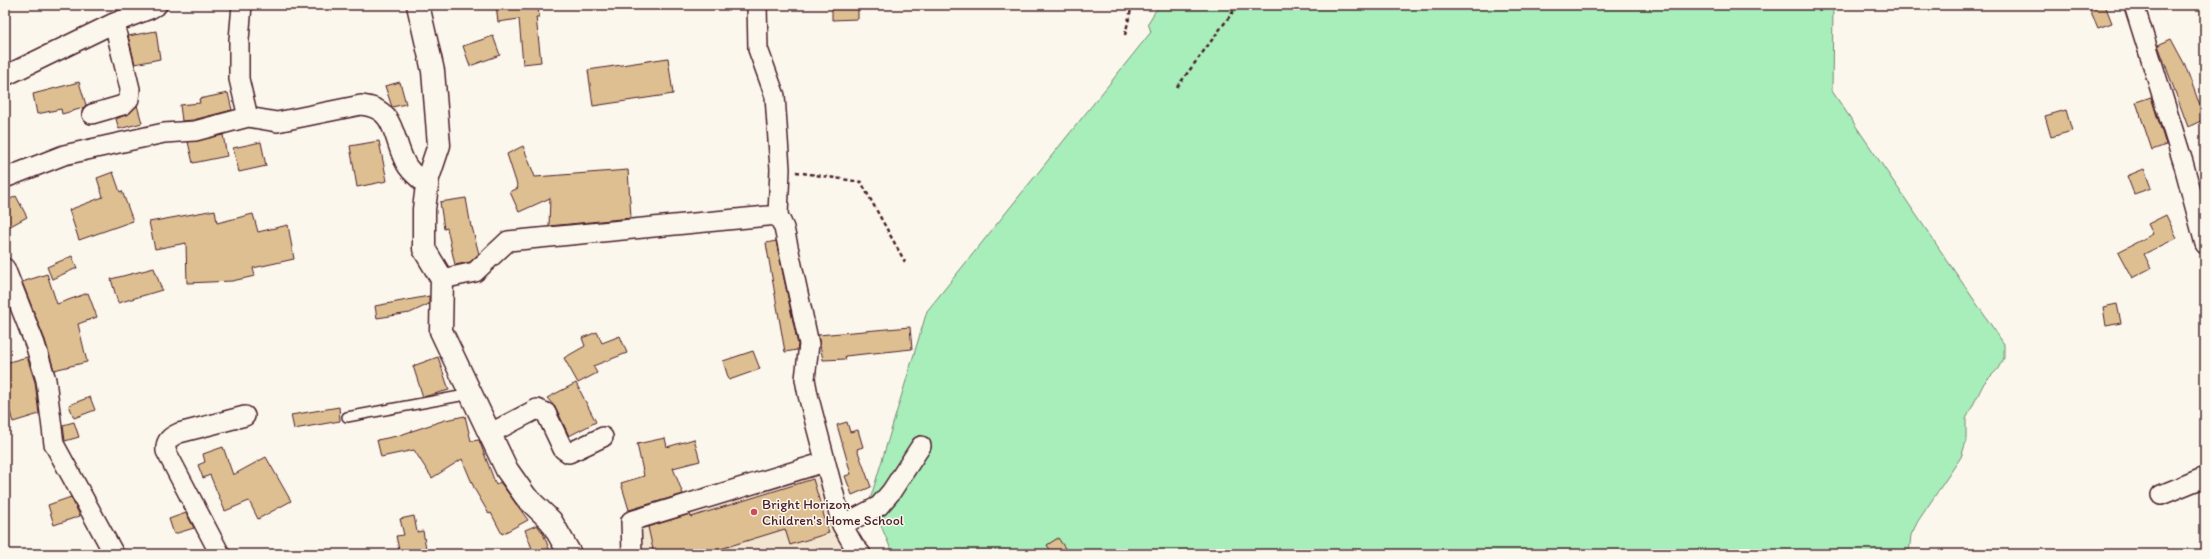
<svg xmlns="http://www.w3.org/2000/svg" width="2210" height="559" viewBox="0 0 2210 559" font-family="Itim,sans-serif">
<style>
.built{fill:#f2e6d1}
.green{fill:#a7eeba;stroke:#788672}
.building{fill:#debf91;stroke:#4a1f2b}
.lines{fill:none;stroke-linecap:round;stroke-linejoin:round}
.service-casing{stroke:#4a1f2b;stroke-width:12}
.minor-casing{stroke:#4a1f2b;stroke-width:22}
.tertiary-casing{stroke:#4a1f2b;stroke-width:25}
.path{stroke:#4a1f2b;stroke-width:2.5;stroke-dasharray:4 3;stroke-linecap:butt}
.service{stroke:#fbf7ec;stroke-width:9}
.minor{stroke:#fbf7ec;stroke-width:19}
.tertiary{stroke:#fbf7ec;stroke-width:22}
.poi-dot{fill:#d1495b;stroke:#fbf7ec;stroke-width:1.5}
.labels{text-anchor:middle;stroke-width:3;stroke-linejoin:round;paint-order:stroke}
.poi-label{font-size:14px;fill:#4a1f2b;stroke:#fbf7ec;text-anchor:start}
</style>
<rect width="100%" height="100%" fill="#fbf7ec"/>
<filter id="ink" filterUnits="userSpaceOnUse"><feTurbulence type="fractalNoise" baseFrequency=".025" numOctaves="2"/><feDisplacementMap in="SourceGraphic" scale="8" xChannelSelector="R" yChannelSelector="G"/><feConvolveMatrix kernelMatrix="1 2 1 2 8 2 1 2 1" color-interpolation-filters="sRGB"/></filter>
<g filter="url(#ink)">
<path class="built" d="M 822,465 L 849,554 L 637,554 L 633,524 Z"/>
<path class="green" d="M 1165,5 L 1833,5 L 1832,91 L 2004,344 L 2004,358 L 1997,370 L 1984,383 L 1966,419 L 1966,442 L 1961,457 L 1918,521 L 1911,535 L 1909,554 L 893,554 L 870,500 L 927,311 L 1151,32 L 1148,23 L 1156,10 Z"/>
<path class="building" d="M 496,5 L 538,5 L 539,17 L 536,17 L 541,62 L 523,64 L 519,19 L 498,22 Z
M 832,5 L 858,5 L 858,19 L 832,20 Z
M 2088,5 L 2105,5 L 2112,23 L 2098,28 Z
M 156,31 L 160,59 L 135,64 L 128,36 Z
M 493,36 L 500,55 L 470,66 L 463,46 Z
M 2171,39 L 2185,65 L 2205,119 L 2188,127 L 2158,45 Z
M 668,58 L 673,94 L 593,106 L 588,70 Z
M 79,82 L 86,105 L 83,108 L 62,114 L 61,109 L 37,114 L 33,94 Z
M 400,82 L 406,104 L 392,107 L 385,86 Z
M 228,93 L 232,110 L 193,120 L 182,121 L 180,105 L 200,103 L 199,99 Z
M 2151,97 L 2166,145 L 2152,150 L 2136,102 Z
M 137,105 L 142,123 L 119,129 L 116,119 L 130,113 Z
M 2066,110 L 2072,131 L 2051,137 L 2045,116 Z
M 223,135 L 227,156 L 193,163 L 188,142 Z
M 379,141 L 387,181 L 357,187 L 350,146 Z
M 261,142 L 266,166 L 239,172 L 233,148 Z
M 523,146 L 535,177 L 628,170 L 631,218 L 549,226 L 550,198 L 519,212 L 510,192 L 518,188 L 507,154 Z
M 2144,169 L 2151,188 L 2134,194 L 2127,176 Z
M 113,172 L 120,192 L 122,191 L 133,221 L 79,240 L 69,210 L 103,197 L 97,178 Z
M 16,196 L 27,217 L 5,229 L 5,202 Z
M 466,198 L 471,227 L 472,227 L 479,254 L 470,262 L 455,265 L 447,228 L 444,229 L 440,202 Z
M 215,210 L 217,223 L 253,214 L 258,232 L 288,225 L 294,259 L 253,268 L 255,276 L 232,281 L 187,283 L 186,243 L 155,249 L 149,222 Z
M 2166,215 L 2177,238 L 2144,254 L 2151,268 L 2132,278 L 2118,252 L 2153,234 L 2148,224 Z
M 776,241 L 798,345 L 797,350 L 785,352 L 766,243 Z
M 72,256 L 77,268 L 52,279 L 47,267 Z
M 154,268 L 162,290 L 118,303 L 111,279 Z
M 47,274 L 57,304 L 88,293 L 97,317 L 78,324 L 87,362 L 54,370 L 45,340 L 22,282 Z
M 429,296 L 429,304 L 410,313 L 377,318 L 375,306 Z
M 2117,304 L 2121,323 L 2106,326 L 2103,307 Z
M 910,327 L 912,349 L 845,356 L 846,359 L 823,360 L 818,335 Z
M 597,332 L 602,343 L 620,336 L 627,353 L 593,366 L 597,373 L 578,383 L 564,358 L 585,346 L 582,338 Z
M 753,351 L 760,369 L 729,380 L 723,361 Z
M 27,357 L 35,382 L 39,414 L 13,422 L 5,396 L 5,363 Z
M 438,357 L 449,390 L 423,397 L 413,366 Z
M 576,383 L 596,422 L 569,436 L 556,408 L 547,398 Z
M 90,397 L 95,410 L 74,418 L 69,405 Z
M 339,407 L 340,421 L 294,429 L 291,415 Z
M 465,416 L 471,441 L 479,440 L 496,485 L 500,482 L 528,520 L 502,534 L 491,513 L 489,514 L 475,490 L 462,459 L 432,478 L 414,450 L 381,457 L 377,440 L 397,436 L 445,420 Z
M 74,422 L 79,437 L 65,441 L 63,425 Z
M 847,422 L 850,432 L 858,430 L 863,447 L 857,449 L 871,487 L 852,495 L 845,476 L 851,474 L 837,425 Z
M 665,438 L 667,447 L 694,439 L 700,461 L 673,468 L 683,494 L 629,510 L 621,483 L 644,476 L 637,444 Z
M 223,447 L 233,475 L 266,457 L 291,501 L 258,519 L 249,501 L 225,511 L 210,475 L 203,478 L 198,465 L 205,462 L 203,454 Z
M 813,479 L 829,533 L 790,545 L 785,529 L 717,550 L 718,554 L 654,554 L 648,527 L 690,514 L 691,517 Z
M 71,497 L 80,516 L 54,525 L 48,505 Z
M 186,513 L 194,528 L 174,534 L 169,519 Z
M 414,516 L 417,532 L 423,531 L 427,554 L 400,554 L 396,536 L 404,535 L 400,519 Z
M 537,525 L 543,533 L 551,554 L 534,554 L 525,530 Z
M 1058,538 L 1069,554 L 1053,554 L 1047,545 Z"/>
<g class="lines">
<g class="service-casing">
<path id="service" d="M 347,417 L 471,394"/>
</g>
<g class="minor-casing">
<path id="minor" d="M 757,5 L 758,49 L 775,96 L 780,169 L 778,215
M 2134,5 L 2183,162 L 2205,244
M 5,76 L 114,23 L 150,9 L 157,5
M 92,114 L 123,105 L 129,99 L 130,89 L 114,23
M 248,117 L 277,122 L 361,105 C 397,108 392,139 406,164 C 410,172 420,179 427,186
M 5,178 L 64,155 L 164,133 L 195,131 L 248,117 L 239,79 L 239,40 L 242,5
M 5,268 L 35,344 L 46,380 L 54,444 L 114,554
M 442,279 L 475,272 L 508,241 L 778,215 L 784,228 L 809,344 L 805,379 L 808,395 L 842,525 L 854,546 L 861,554
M 489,434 L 537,409 L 546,413 L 563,449 L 569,453 L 603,437
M 2161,495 L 2205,477
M 842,525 L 879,506 L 891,492 L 921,446
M 220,554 L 166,451 C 165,441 170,437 179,433 L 245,416
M 632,554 L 631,521 L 825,462"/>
</g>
<g class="tertiary-casing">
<path id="tertiary" d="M 418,5 L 433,71 L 439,145 L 428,178 L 424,209 L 424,249 L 442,279 L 441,331 L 507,470 L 526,497 L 551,521 L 570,554"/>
</g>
<path class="path" d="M 1125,35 L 1132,5
M 1177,87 L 1238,5
M 796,172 L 861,182 L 905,262"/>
<use href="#service" class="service"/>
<use href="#minor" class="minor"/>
<use href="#tertiary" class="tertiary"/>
</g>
</g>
<circle class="poi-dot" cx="754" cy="512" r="4"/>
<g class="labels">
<g class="poi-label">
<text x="762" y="509">Bright Horizon<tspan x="762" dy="16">Children's Home School</tspan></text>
</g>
</g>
<rect width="2210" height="559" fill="none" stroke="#fbf7ec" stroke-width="20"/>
<rect x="10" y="10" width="2190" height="539" fill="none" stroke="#4a1f2b" stroke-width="1.5" filter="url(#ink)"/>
</svg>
